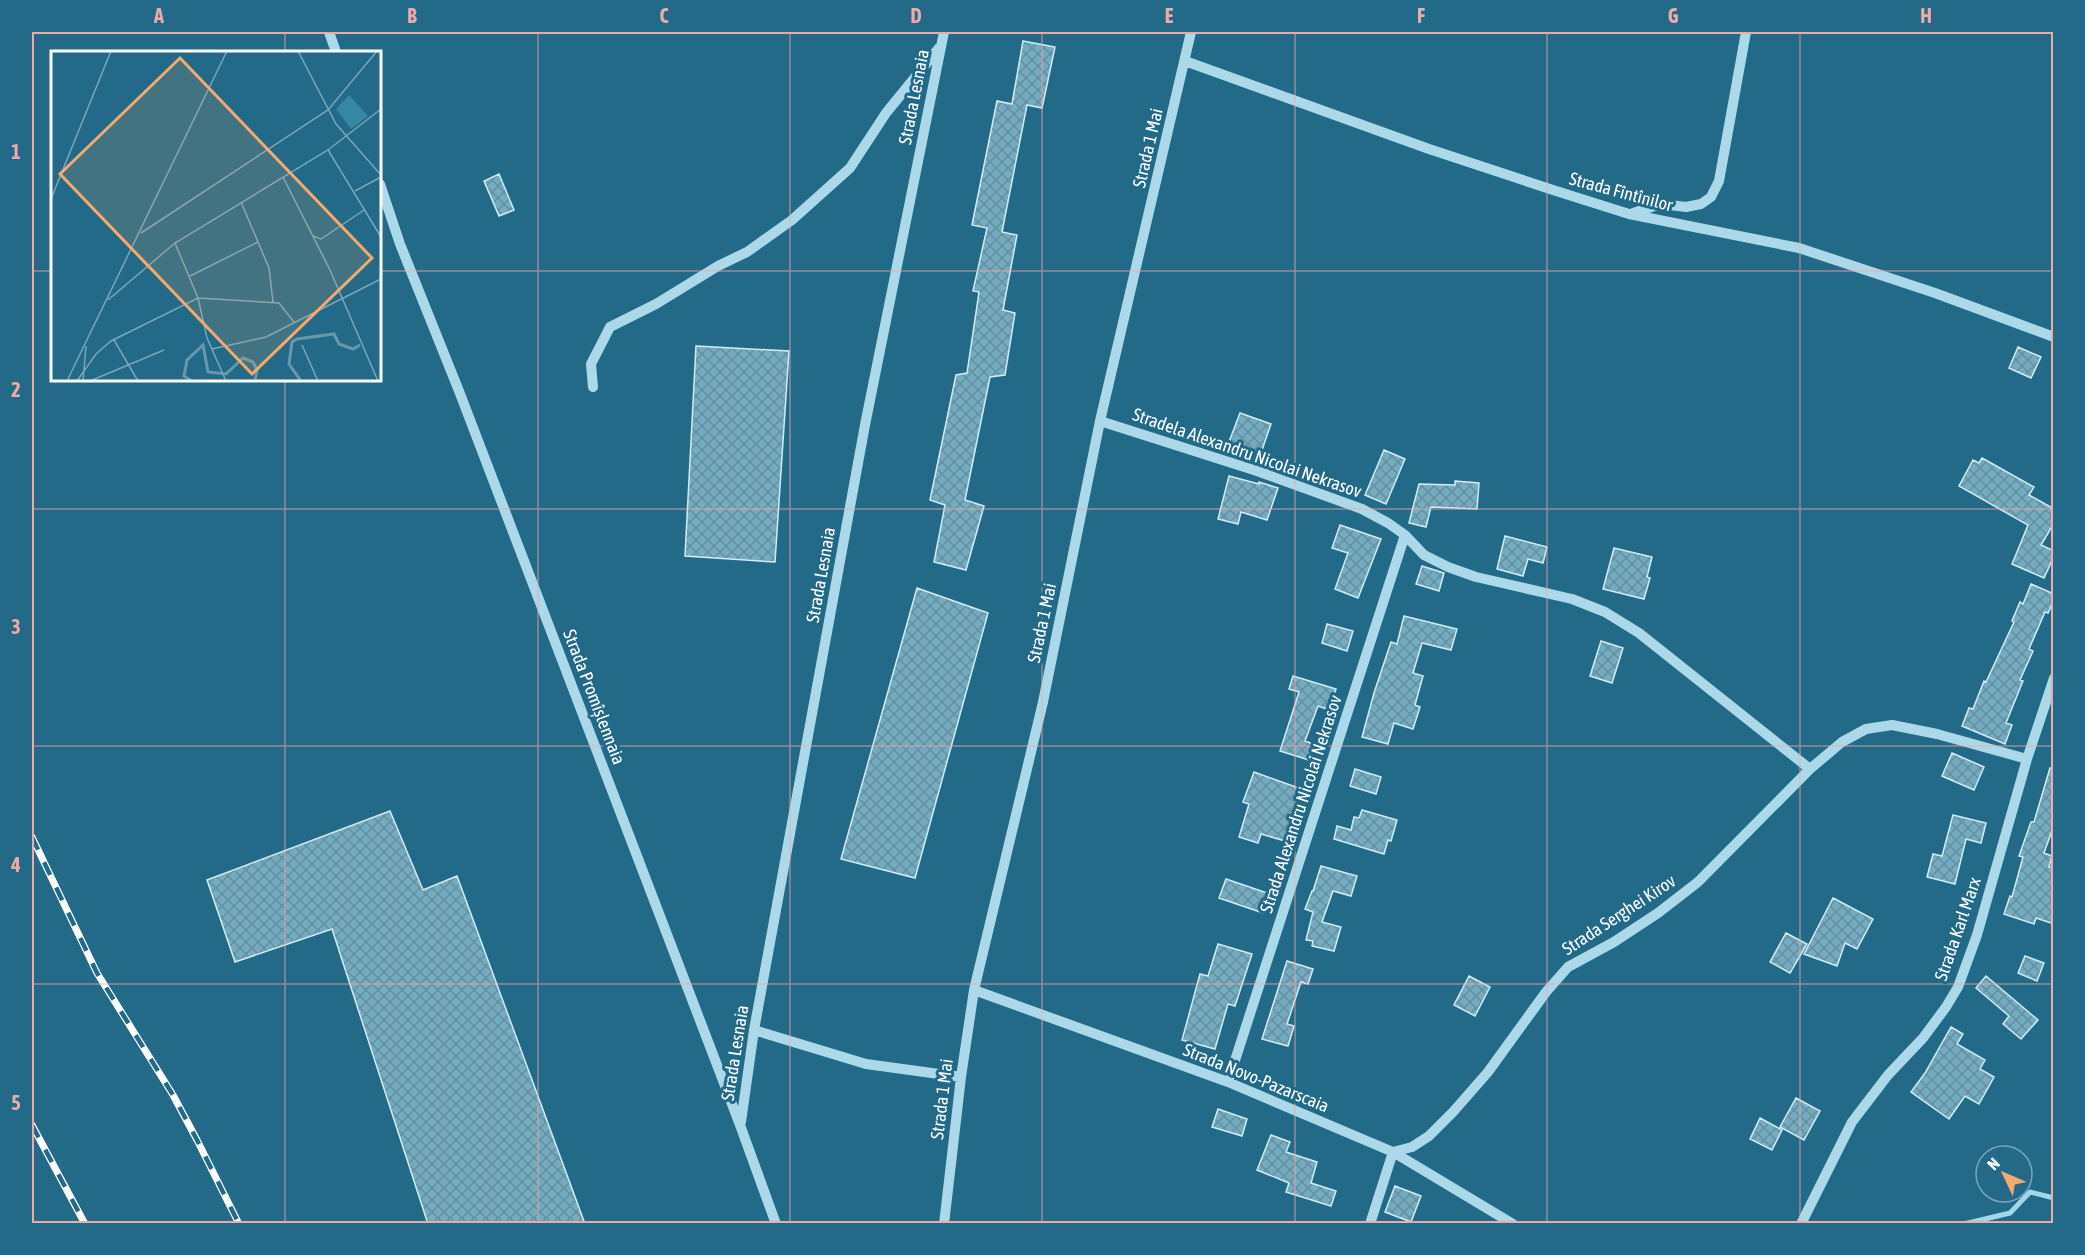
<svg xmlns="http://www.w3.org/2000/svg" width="2085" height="1255" viewBox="0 0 2085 1255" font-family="'Asap Condensed',sans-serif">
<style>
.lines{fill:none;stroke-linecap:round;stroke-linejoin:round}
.stream{stroke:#a0d7eb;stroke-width:5}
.building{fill:url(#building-cross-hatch);stroke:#d0edf7;stroke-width:1.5}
.minor{stroke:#acd9ea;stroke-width:10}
.rail-casing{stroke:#fff;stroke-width:7}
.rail{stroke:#226a87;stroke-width:4.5;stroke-dasharray:14;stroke-linecap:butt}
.grid{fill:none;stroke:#efa9a9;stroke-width:1.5;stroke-opacity:0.55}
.labels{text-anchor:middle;stroke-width:6;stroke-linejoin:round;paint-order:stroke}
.street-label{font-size:18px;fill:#fff;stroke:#226a87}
.inset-river{fill:none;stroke:#6798ab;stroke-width:3}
.inset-road{fill:none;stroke:#7aa6b7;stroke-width:1.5}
.view{fill:#f6a96e;fill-opacity:0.15;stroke:#f6a96e;stroke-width:3}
.inset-edge{fill:none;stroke:#fff;stroke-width:3}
.neatline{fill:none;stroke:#efa9a9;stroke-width:2}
.grid-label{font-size:20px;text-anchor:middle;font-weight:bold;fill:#efa9a9}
</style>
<defs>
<pattern id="building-cross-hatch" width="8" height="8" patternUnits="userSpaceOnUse" patternTransform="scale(1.5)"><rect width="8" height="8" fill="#73abc1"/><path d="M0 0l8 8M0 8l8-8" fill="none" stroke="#678e9e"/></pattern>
</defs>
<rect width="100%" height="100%" fill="#226a87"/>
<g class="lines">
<path class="stream" d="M 1964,1224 L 2010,1213 L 2030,1192 L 2054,1198"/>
</g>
<path class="building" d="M 1023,41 L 1055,47 L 1042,108 L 1027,105 L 1002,232 L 1017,235 L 1003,310 L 1015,313 L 1005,375 L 990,377 L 965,500 L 984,506 L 966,570 L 934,562 L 945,505 L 930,500 L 956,375 L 967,373 L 979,292 L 973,291 L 987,228 L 972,225 L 997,101 L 1012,104 Z
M 499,174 L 514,210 L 499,216 L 484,181 Z
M 696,346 L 789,351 L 775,562 L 685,556 Z
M 2018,347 L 2041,357 L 2031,378 L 2009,368 Z
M 1240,413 L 1271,424 L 1261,453 L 1229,442 Z
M 1384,450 L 1405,459 L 1386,504 L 1365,495 Z
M 1982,458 L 2034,487 L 2029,495 L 2054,509 L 2054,523 L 2041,545 L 2054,551 L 2054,556 L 2044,578 L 2012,564 L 2028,525 L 1959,486 L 1973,460 L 1979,463 Z
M 1229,476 L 1259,484 L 1259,482 L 1278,488 L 1267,520 L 1241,512 L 1238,524 L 1218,519 Z
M 1455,481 L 1479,483 L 1477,509 L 1431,507 L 1426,527 L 1409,523 L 1419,484 L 1455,485 Z
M 1340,525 L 1381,539 L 1358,598 L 1335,589 L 1348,553 L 1332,548 Z
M 1505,536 L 1547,547 L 1543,563 L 1528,559 L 1523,576 L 1497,569 Z
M 1614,548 L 1652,557 L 1647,577 L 1650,578 L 1644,599 L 1603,589 Z
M 1422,566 L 1444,573 L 1439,591 L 1416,584 Z
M 2031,584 L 2054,594 L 2054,600 L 2048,613 L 2045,612 L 2029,649 L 2033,651 L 2020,680 L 2023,681 L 2006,723 L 2012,725 L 2005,744 L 1962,726 L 1969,708 L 1973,709 L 1984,681 L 1986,682 L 2014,622 L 2012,621 L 2020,602 L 2023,604 Z
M 917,588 L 988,613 L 915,878 L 841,859 Z
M 1404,616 L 1457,629 L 1451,650 L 1422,643 L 1413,673 L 1423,676 L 1415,705 L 1420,707 L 1413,729 L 1394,723 L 1388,744 L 1362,737 L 1374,693 L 1391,642 L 1397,644 Z
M 1327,624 L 1353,631 L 1347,651 L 1322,643 Z
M 1601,641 L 1623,648 L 1612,683 L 1590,676 Z
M 1293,676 L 1336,689 L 1329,710 L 1318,706 L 1305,741 L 1313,744 L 1309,760 L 1280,751 L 1299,692 L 1289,689 Z
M 1952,753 L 1984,767 L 1974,790 L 1942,776 Z
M 2050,768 L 2054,769 L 2054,825 L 2044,853 L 2052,856 L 2049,867 L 2054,868 L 2054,924 L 2036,918 L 2034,924 L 2004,914 L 2010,896 L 2012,897 L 2023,857 L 2019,856 L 2031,822 L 2034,822 Z
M 1355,769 L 1381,777 L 1376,794 L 1350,786 Z
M 1254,772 L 1307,791 L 1302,804 L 1296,802 L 1285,841 L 1261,834 L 1258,843 L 1239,837 L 1249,804 L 1243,802 Z
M 1362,810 L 1397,820 L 1391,841 L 1388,840 L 1384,854 L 1334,839 L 1337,826 L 1351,830 L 1354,817 L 1359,818 Z
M 390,811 L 423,890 L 457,876 L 585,1224 L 428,1224 L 332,929 L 235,962 L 207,880 Z
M 1953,815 L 1986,823 L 1981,843 L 1966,839 L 1955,884 L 1927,877 L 1933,854 L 1942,856 Z
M 1321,866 L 1357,876 L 1351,896 L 1333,891 L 1322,922 L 1341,927 L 1334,951 L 1312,946 L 1313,941 L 1306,940 L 1313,912 L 1305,909 L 1312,891 L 1313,891 Z
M 1226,879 L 1270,894 L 1263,913 L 1219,898 Z
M 1833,898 L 1873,919 L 1857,949 L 1845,943 L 1837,966 L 1804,954 Z
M 1786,933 L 1807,944 L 1790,973 L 1770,962 Z
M 1218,944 L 1252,954 L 1235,1006 L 1228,1004 L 1215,1049 L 1182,1040 L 1200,974 L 1208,976 Z
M 2025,956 L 2044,963 L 2037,981 L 2018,973 Z
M 1287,961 L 1313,969 L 1308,984 L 1301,982 L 1287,1024 L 1294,1026 L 1288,1046 L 1262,1039 Z
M 1469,976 L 1490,987 L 1475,1016 L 1454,1005 Z
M 1986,976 L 2038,1020 L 2021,1039 L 2003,1024 L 2009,1016 L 1976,988 Z
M 1951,1027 L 1963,1034 L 1957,1044 L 1985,1060 L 1980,1069 L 1994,1077 L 1979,1104 L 1965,1096 L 1949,1119 L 1911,1092 L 1925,1073 Z
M 1796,1098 L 1820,1111 L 1804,1140 L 1780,1127 Z
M 1218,1109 L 1247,1119 L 1242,1136 L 1212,1127 Z
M 1760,1118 L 1782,1130 L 1772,1150 L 1750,1139 Z
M 1271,1135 L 1290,1142 L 1286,1152 L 1317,1162 L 1311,1183 L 1336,1191 L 1331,1206 L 1286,1192 L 1289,1183 L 1257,1170 Z
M 1395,1186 L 1421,1196 L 1411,1222 L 1385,1212 Z"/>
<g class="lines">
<path class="minor" d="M 329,32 L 336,52
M 1185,61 L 1429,149 L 1553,190 L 1629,214 L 1799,248 L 1935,293 L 2054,337
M 380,184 L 400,244 L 459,391 L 740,1125 L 776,1224
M 1633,213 L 1661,204 L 1686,207 L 1701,204 L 1711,197 L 1719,181 L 1746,32
M 593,387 L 591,364 L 610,327 L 656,304 L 718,266 L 747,252 L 792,220 L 850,168 L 886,113 L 939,48
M 1100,421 L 1257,471 L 1362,509 L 1388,523 L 1405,535 L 1424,555 L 1448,567 L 1476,577 L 1572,599 L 1605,612 L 1639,633 L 1810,769
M 974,990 L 1228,1082 L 1393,1152 L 1513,1224
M 754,1030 L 866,1064 L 961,1077
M 1228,1082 L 1405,535
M 741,1122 L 754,1030 L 865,425 L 944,32
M 944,1224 L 961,1077 L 974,990 L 1043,702 L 1100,421 L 1191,32
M 1370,1224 L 1393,1152 L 1412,1147 L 1429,1136 L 1453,1112 L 1488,1072 L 1546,992 L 1568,967 L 1614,942 L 1658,913 L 1698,882 L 1810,769 L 1842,742 L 1866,729 L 1892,725 L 1937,734 L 2027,759
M 1801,1224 L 1852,1122 L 1888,1075 L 1923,1038 L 1946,1007 L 1958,987 L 1977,935 L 2027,759 L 2054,678"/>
<g class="rail-casing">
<path id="rail" d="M 32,837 L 97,973 L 173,1095 L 197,1140 L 239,1224
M 32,1125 L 85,1224"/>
</g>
<use href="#rail" class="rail"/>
</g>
<path class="grid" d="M 285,32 L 285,52M 538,32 L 538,1224M 790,32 L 790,1224M 1042,32 L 1042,1224M 1295,32 L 1295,1224M 1547,32 L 1547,1224M 1800,32 L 1800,1224M 32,271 L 52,271M 380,271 L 2054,271M 285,380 L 285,1224M 32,509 L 2054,509M 32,746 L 2054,746M 32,984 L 2054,984"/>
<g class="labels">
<g class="street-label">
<text transform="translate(914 97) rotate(-79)" y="6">Strada Lesnaia</text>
<text transform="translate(1148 148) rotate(-77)" y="6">Strada 1 Mai</text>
<text transform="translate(1621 192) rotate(15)" y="6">Strada Fîntînilor</text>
<text transform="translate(1247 453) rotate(19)" y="6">Stradela Alexandru Nicolai Nekrasov</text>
<text transform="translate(821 575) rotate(-80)" y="6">Strada Lesnaia</text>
<text transform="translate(1042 623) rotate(-78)" y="6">Strada 1 Mai</text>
<text transform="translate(594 697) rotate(69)" y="6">Strada Promîșlennaia</text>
<text transform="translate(1301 804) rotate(-72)" y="6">Strada Alexandru Nicolai Nekrasov</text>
<text transform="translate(1619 915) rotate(-33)" y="6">Strada Serghei Kirov</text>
<text transform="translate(1958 929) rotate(-71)" y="6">Strada Karl Marx</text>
<text transform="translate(735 1053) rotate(-81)" y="6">Strada Lesnaia</text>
<text transform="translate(1256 1078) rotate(22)" y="6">Strada Novo-Pazarscaia</text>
<text transform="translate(942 1099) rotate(-83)" y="6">Strada 1 Mai</text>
</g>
</g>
<g transform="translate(51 51)">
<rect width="330" height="330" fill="#226a87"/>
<path d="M 298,44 L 317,65 L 300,78 L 285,58 Z" fill="#3686a4"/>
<path class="inset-river" d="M 141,330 L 133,325 L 136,309 L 152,294 L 157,321 L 175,323 L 192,307 L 202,311 L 206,319 L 204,330M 250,330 L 238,313 L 241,291 L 246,288 L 283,283 L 288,293 L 302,298 L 309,294"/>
<path class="inset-road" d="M 247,0 L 285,73 L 330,124M 277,99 L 330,186M 232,126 L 279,219 L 327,330M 304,140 L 330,126M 0,148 L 60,0M 190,151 L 218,217 L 222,251M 90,182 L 277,59 L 326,0M 262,185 L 270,188 L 313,159M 124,192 L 147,247 L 156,287 L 175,330M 139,225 L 207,191M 57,249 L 124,192 L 277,99 L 330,58M 63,289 L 87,330M 251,294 L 267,330M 161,298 L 215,286 L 330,228M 16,330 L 176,0M 26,330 L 45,303 L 60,290 L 147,247 L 228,252 L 243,271M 32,330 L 35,295M 39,330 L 113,299"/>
<path class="view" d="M 129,7 L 321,207 L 201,323 L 9,123 Z"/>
<rect width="330" height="330" class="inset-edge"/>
</g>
<rect width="2085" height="1255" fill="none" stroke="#226a87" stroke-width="66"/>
<g transform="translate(2004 1174) rotate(314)"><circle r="28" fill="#226a87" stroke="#7aa6b7" stroke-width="1.5"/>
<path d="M0-4.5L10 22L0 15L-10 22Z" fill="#f6a96e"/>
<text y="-9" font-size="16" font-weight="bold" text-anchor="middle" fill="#ffffff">N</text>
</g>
<rect x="33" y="33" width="2019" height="1189" class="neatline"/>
<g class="grid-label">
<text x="159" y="23">A</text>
<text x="412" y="23">B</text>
<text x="664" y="23">C</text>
<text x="916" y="23">D</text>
<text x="1169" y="23">E</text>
<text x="1421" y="23">F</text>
<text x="1673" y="23">G</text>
<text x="1926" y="23">H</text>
<text x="16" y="159">1</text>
<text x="16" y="397">2</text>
<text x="16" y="634">3</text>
<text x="16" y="872">4</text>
<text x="16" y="1110">5</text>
</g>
</svg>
